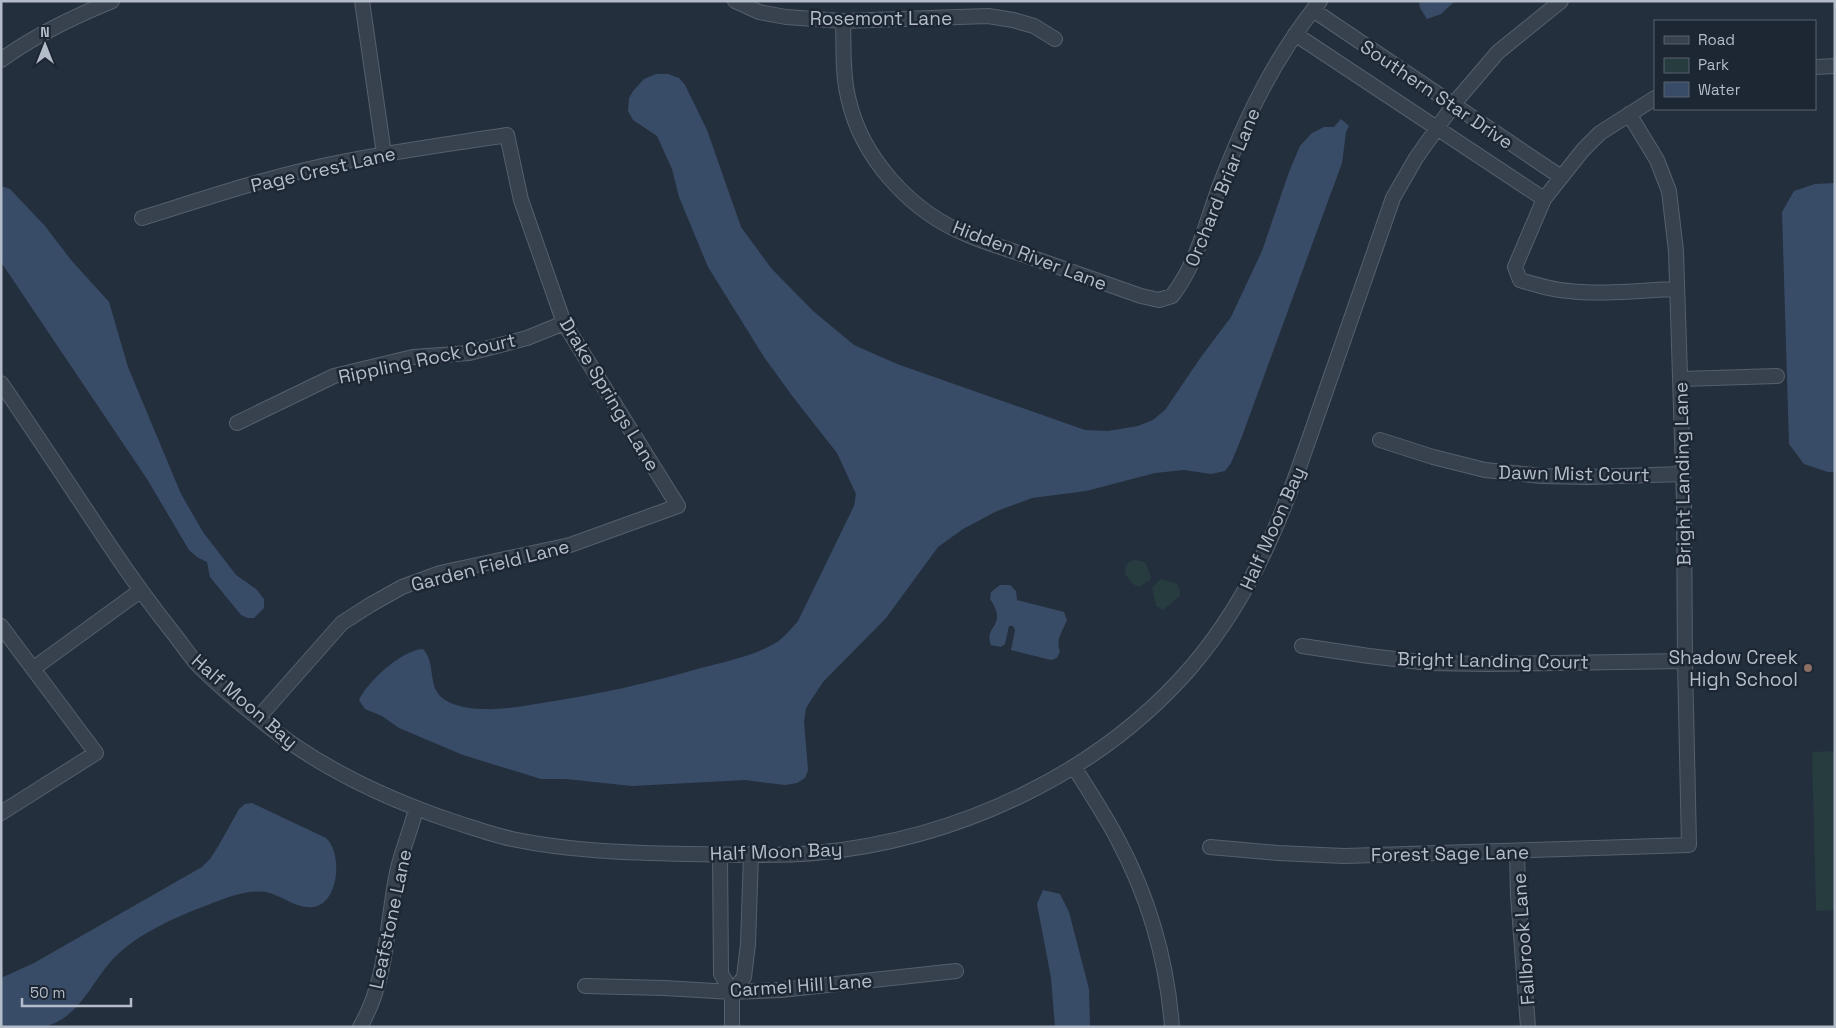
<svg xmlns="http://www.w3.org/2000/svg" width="1836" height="1028" viewBox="0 0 1836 1028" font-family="'Space Grotesk',sans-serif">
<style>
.green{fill:#263c3f}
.water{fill:#394c67}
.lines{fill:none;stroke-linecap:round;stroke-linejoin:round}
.minor-casing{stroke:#565f6c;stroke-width:16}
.minor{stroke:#38414e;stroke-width:14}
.education-dot{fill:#8d6e63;stroke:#1d2633;stroke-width:2}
.labels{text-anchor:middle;stroke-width:5;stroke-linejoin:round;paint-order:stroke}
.street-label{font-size:19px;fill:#b4bcc9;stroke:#1d2633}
.poi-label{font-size:19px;fill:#b4bcc9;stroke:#1d2633;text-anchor:end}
</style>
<rect width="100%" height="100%" fill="#242f3e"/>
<path class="green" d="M 1135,560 L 1145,562 L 1151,577 L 1149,581 L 1138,587 L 1133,584 L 1125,574 C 1125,565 1127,562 1135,560 Z
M 1161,579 L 1177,584 L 1180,590 L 1180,596 L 1163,610 L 1156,606 L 1152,588 Z
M 1835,751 L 1835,910 L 1816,911 L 1812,752 Z"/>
<path class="water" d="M 1419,1 L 1455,1 L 1441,14 L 1427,19 L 1420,8 Z
M 656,74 L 668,74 L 679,78 L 685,85 L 707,130 L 741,227 L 771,268 L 813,311 L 854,345 L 897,364 L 1085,430 L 1108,431 L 1138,426 L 1153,420 L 1165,410 L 1201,357 L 1231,317 L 1262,251 L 1289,172 L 1300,146 L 1312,133 L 1324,127 L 1334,127 L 1341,119 L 1349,126 L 1346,132 L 1342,163 L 1328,201 L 1241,439 L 1231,463 L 1225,471 L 1211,474 L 1184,470 L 1155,473 L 1086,491 L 1032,498 L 997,511 L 963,529 L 938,547 L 886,618 L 823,682 L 806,708 L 804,722 L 808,770 L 805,778 L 797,783 L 785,785 L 745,780 L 632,786 L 566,779 L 541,779 L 463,755 L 399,728 L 382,716 L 365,709 L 359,700 C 368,681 402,650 423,649 C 437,664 426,688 445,700 C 454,706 471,709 482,709 C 501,710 523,706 542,703 C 596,695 649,683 701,668 C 724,662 749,657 770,646 C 782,641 790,630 798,621 L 854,506 L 856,494 L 837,453 L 793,397 L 764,357 L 708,267 L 679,197 L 672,169 L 657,136 L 633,120 L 628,111 L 629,98 L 633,91 L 644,79 Z
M 1835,183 L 1835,472 L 1828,472 L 1804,464 L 1789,444 L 1782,212 L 1794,191 L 1815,184 Z
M 1,186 L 10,189 L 45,226 L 71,260 L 109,302 L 128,367 L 181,494 L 203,532 L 236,575 L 256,589 L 264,599 L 264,608 L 254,618 L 248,618 L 241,615 L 210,577 L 207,562 L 197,557 L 189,550 L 147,479 L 1,262 Z
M 1000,585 L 1010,585 L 1016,591 L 1017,600 L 1064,612 L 1067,620 C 1063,631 1055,639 1060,651 L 1057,658 L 1051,660 L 1011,650 L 1015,630 L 1013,626 L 1009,626 L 1005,644 L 1001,647 L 991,645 C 983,625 1009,627 990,599 L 991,592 Z
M 252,803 L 326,838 C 343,853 339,904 313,907 C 298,909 283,897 270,893 C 248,887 221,900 200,908 C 171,919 137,935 115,957 C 92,980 81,1016 47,1026 C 37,1028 13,1027 1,1027 L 1,978 L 34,963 L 202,867 L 210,859 L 219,845 L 239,809 L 245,804 Z
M 1043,890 L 1060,894 L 1069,912 L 1089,989 L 1090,1027 L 1055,1027 L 1051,978 L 1037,904 Z"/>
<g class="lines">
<g class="minor-casing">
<path id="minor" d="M 362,1 L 384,154
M 735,1 L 759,12 L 786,17 L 843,21 L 988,16 L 1013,20 L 1034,26 L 1055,39
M 1313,10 L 1561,177
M 843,21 C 844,46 842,72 848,97 C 861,158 911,212 968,235 C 989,244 1011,250 1033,258 C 1069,271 1105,283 1141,296 L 1159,300 L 1172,296 C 1197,264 1206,222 1220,185 C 1246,117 1274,58 1320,1
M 1295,34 L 1544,199
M 1,60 C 35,35 73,17 112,1
M 1815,67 L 1835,66
M 1655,98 L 1600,133 L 1583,150 L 1544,199 L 1515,267 L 1520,280 C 1536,285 1552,290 1569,291 C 1604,295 1641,290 1677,289
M 142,218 C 200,200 259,180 318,167 C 380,153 444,145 507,135 L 521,200 L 564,323 L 678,506 L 570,545 L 440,573 L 402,587 L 370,605 L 342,623 L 258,718
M 1681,379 L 1777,376
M 1,383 C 38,437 74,492 110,546 C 130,576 151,605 174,634 C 182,644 189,655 198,665 C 216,683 237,701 257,717 C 315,766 383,798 455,822 C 474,828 493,835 512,839 C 569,851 629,853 688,854 C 730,854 773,857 815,853 C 957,840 1100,774 1193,665 C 1261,584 1288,499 1322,402 C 1346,334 1370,266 1393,198 L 1416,158 L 1457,100 L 1498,52 L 1561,1
M 237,423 L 334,376 L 413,357 L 469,353 L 527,338 L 564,323
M 1380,440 L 1433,457 L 1485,470 L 1542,476 L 1587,477 L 1683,474
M 1,626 L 96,753 L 1,813
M 1302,646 L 1369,656 L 1429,663 L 1486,664 L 1685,661
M 34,668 L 140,591
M 1074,767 C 1089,791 1105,815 1118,840 C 1149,898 1167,961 1172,1027
M 1210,847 L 1278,853 L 1344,856 L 1689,845 L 1685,661 L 1684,502 L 1676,251 L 1669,191 L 1657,160 L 1629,114
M 1517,851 L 1518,895 L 1528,1027
M 720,854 L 721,974 L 732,992 L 732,1027
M 585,986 L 664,988 L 732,992 L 781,990 L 956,971
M 732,992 L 744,977 L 748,944 L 751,854
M 360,1027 C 389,978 386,921 398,868 C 403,848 411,829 416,809"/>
</g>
<use href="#minor" class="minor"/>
</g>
<circle class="education-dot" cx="1808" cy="668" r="5"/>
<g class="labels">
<g class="street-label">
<text x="881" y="25">Rosemont Lane</text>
<text transform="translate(1437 94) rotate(34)" y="7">Southern Star Drive</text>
<text transform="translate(323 169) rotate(-13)" y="7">Page Crest Lane</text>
<text transform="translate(1222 187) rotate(-68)" y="7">Orchard Briar Lane</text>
<text transform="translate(1030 255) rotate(21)" y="7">Hidden River Lane</text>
<text transform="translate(427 358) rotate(-12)" y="7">Rippling Rock Court</text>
<text transform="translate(610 394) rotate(59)" y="7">Drake Springs Lane</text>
<text transform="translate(1574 473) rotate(1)" y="7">Dawn Mist Court</text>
<text transform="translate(1682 474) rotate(-91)" y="7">Bright Landing Lane</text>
<text transform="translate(1272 528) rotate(-66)" y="7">Half Moon Bay</text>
<text transform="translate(490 565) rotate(-14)" y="7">Garden Field Lane</text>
<text transform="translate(1493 660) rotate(1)" y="7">Bright Landing Court</text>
<text transform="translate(245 701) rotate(41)" y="7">Half Moon Bay</text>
<text transform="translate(776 851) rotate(-2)" y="7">Half Moon Bay</text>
<text transform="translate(1450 853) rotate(-1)" y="7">Forest Sage Lane</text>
<text transform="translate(390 919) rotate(-78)" y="7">Leafstone Lane</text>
<text transform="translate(1523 939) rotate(-94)" y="7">Fallbrook Lane</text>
<text transform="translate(801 985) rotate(-4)" y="7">Carmel Hill Lane</text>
</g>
<g class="poi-label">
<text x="1798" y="664">Shadow Creek<tspan x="1798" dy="22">High School</tspan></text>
</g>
</g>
<rect width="1836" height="1028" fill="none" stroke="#b4bcc9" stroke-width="5"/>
<rect x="1654" y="20" width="162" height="90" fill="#1d2633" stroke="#59626f"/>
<rect x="1664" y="36" width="25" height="8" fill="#38414e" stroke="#59626f"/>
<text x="1698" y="45" font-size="15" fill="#b4bcc9">Road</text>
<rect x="1664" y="58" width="25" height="15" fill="#263c3f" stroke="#59626f"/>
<text x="1698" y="70" font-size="15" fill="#b4bcc9">Park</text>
<rect x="1664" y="82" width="25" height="15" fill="#394c67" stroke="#59626f"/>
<text x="1698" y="95" font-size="15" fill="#b4bcc9">Water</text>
<g transform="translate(45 45)" stroke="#1d2633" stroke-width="4" paint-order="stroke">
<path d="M0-4L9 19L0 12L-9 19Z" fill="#b4bcc9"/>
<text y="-8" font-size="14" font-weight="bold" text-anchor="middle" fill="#b4bcc9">N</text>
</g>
<path d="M22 998v8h109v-8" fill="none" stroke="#b4bcc9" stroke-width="2.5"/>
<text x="30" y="998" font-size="15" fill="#b4bcc9" stroke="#1d2633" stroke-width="4" paint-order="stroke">50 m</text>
</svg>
